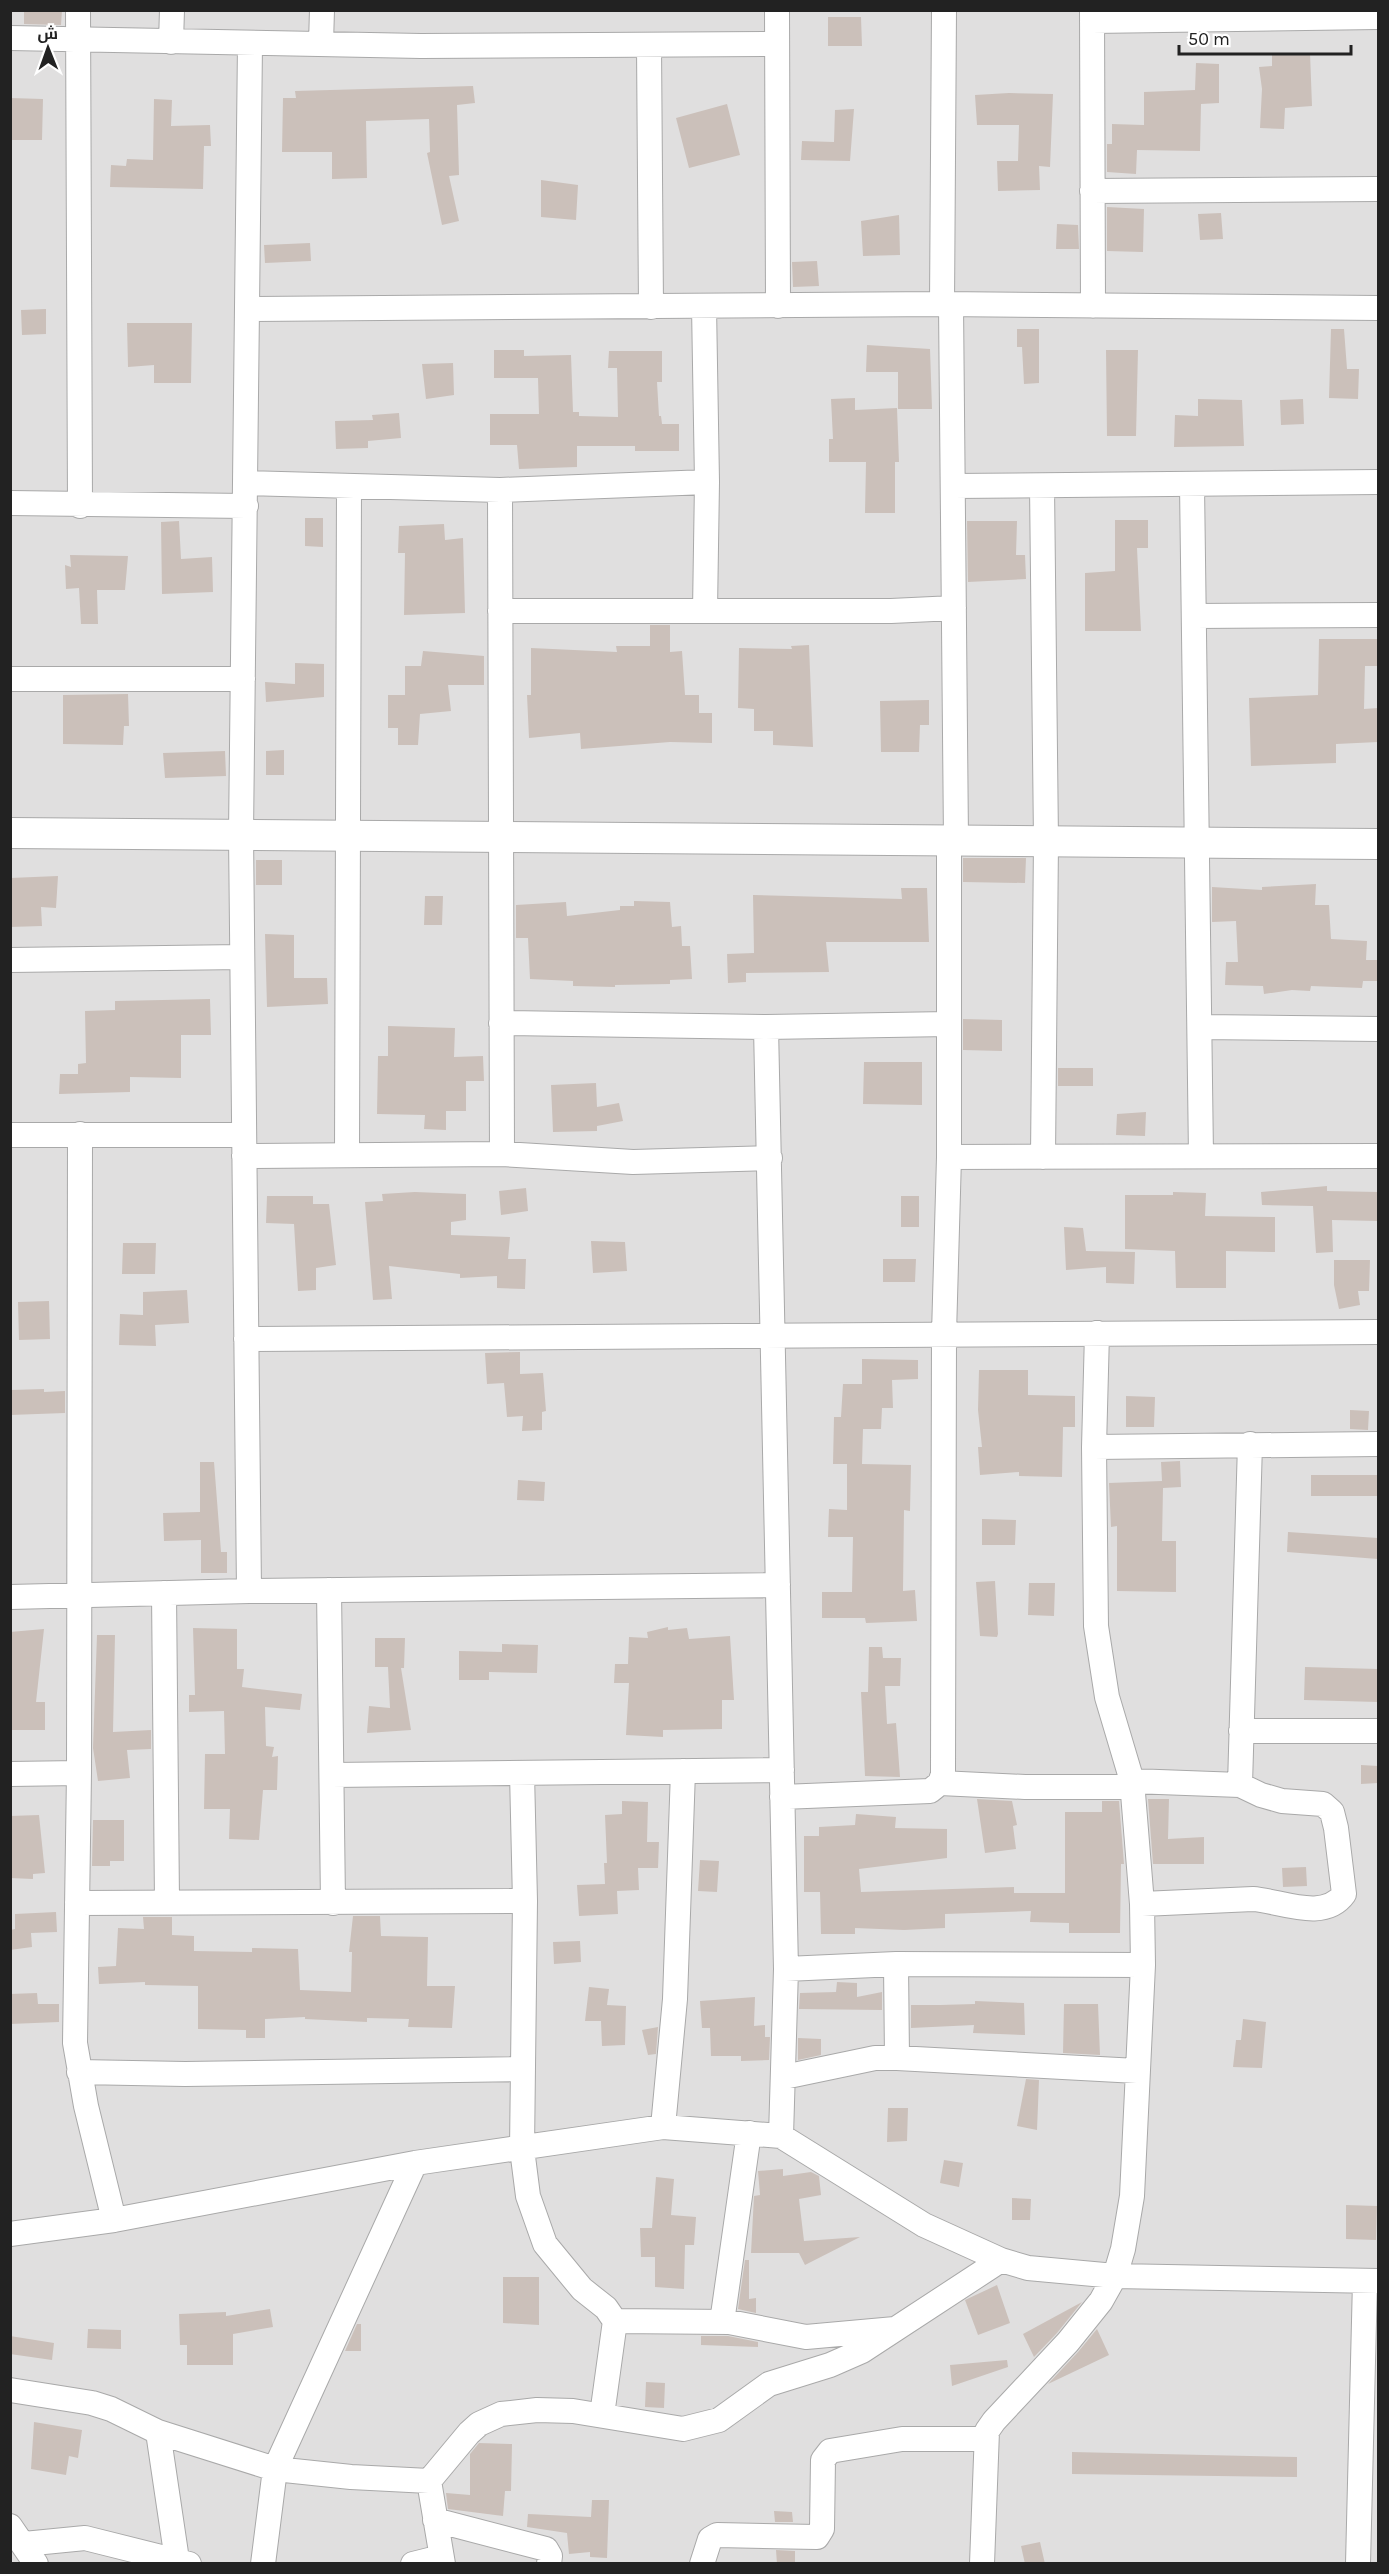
<svg xmlns="http://www.w3.org/2000/svg" width="1389" height="2574" viewBox="0 0 1389 2574" font-family="Karla,Cairo,sans-serif">
<style>
.residential{fill:#e0dfdf}
.building{fill:#cbc0ba}
.lines{fill:none;stroke-linecap:round;stroke-linejoin:round}
.minor-casing{stroke:#a9a9a9;stroke-width:26}
.tertiary-casing{stroke:#a9a9a9;stroke-width:32}
.minor{stroke:#fff;stroke-width:24}
.tertiary{stroke:#fff;stroke-width:30}
</style>
<rect width="100%" height="100%" fill="#f2eee8"/>
<path class="residential" d="M 11,11 L 1378,11 L 1378,2563 L 11,2564 Z"/>
<path class="building" d="M 24,10 L 62,10 L 61,25 L 24,24 Z
M 828,17 L 861,17 L 862,46 L 828,46 Z
M 1310,53 L 1312,106 L 1285,108 L 1284,129 L 1260,128 L 1262,89 L 1259,67 L 1272,66 L 1272,55 Z
M 1196,63 L 1219,64 L 1219,103 L 1201,104 L 1200,151 L 1137,150 L 1136,174 L 1107,172 L 1107,144 L 1112,144 L 1112,124 L 1144,125 L 1144,92 L 1195,90 Z
M 473,86 L 475,103 L 457,105 L 459,175 L 449,176 L 459,221 L 442,225 L 427,153 L 430,152 L 429,119 L 366,121 L 367,178 L 332,179 L 332,152 L 282,152 L 283,98 L 296,98 L 295,91 Z
M 1009,93 L 1053,94 L 1050,167 L 1039,166 L 1040,190 L 998,191 L 997,161 L 1018,161 L 1019,125 L 977,125 L 975,95 Z
M 10,98 L 43,99 L 42,140 L 10,140 Z
M 154,99 L 172,100 L 171,126 L 210,125 L 211,146 L 204,146 L 203,189 L 110,187 L 111,165 L 126,166 L 127,159 L 153,160 Z
M 727,104 L 740,155 L 689,168 L 676,118 Z
M 854,109 L 850,161 L 801,160 L 802,141 L 834,142 L 835,110 Z
M 541,180 L 578,185 L 576,220 L 541,217 Z
M 1107,207 L 1144,209 L 1143,252 L 1107,251 Z
M 1221,213 L 1223,239 L 1200,240 L 1198,214 Z
M 899,215 L 900,255 L 863,256 L 861,221 Z
M 1057,224 L 1078,225 L 1079,249 L 1056,249 Z
M 310,243 L 311,261 L 265,263 L 264,245 Z
M 817,261 L 819,286 L 793,287 L 792,262 Z
M 46,309 L 46,334 L 22,335 L 21,310 Z
M 127,323 L 192,323 L 191,383 L 154,383 L 154,365 L 128,367 Z
M 1017,329 L 1039,329 L 1039,383 L 1024,384 L 1022,347 L 1017,347 Z
M 1331,329 L 1344,329 L 1347,369 L 1359,369 L 1358,399 L 1329,398 Z
M 867,345 L 930,349 L 932,409 L 898,409 L 898,372 L 866,372 Z
M 494,350 L 524,350 L 524,356 L 571,355 L 573,412 L 579,412 L 579,416 L 618,417 L 617,368 L 608,368 L 609,351 L 662,351 L 662,382 L 657,382 L 659,416 L 661,416 L 662,424 L 679,424 L 679,451 L 635,451 L 635,446 L 577,446 L 577,467 L 519,469 L 517,445 L 490,445 L 490,414 L 539,414 L 538,378 L 494,378 Z
M 1106,350 L 1138,350 L 1136,436 L 1107,436 Z
M 453,363 L 454,395 L 426,399 L 422,364 Z
M 855,398 L 855,410 L 897,408 L 899,462 L 895,462 L 895,513 L 865,513 L 866,462 L 829,462 L 829,439 L 833,439 L 831,399 Z
M 1198,399 L 1242,400 L 1244,446 L 1174,447 L 1175,415 L 1198,416 Z
M 1303,399 L 1304,424 L 1281,425 L 1280,400 Z
M 399,413 L 401,438 L 368,441 L 368,448 L 336,449 L 335,421 L 373,420 L 372,415 Z
M 305,518 L 323,518 L 323,547 L 305,546 Z
M 1115,520 L 1148,520 L 1148,548 L 1137,548 L 1141,631 L 1085,631 L 1085,573 L 1115,571 Z
M 179,521 L 181,559 L 212,557 L 213,592 L 162,594 L 161,522 Z
M 967,521 L 1017,521 L 1016,555 L 1025,555 L 1026,579 L 968,582 Z
M 444,524 L 445,540 L 463,538 L 465,613 L 404,615 L 405,553 L 398,553 L 399,526 Z
M 70,555 L 128,556 L 125,590 L 97,590 L 98,624 L 81,624 L 79,588 L 66,589 L 65,565 L 71,567 Z
M 650,625 L 670,625 L 670,652 L 682,651 L 685,695 L 699,695 L 699,713 L 712,713 L 712,743 L 670,742 L 581,749 L 580,733 L 529,738 L 527,695 L 531,695 L 531,648 L 617,652 L 616,646 L 650,646 Z
M 1319,639 L 1378,639 L 1378,666 L 1365,666 L 1364,709 L 1378,708 L 1378,742 L 1336,744 L 1336,763 L 1251,766 L 1249,698 L 1318,695 Z
M 809,645 L 813,747 L 773,745 L 773,731 L 754,731 L 754,709 L 738,708 L 739,648 L 792,649 L 791,646 Z
M 423,651 L 484,656 L 484,685 L 448,685 L 451,711 L 420,714 L 418,745 L 398,745 L 398,728 L 388,728 L 388,695 L 405,695 L 405,666 L 421,666 Z
M 295,663 L 324,664 L 324,697 L 266,702 L 265,682 L 295,684 Z
M 128,694 L 129,726 L 124,726 L 123,745 L 63,744 L 63,695 Z
M 929,700 L 929,725 L 920,725 L 919,752 L 881,752 L 880,701 Z
M 284,750 L 284,775 L 266,775 L 266,751 Z
M 225,751 L 226,776 L 165,778 L 163,753 Z
M 963,858 L 1026,858 L 1025,883 L 963,882 Z
M 256,860 L 282,860 L 282,885 L 256,885 Z
M 58,876 L 56,908 L 41,907 L 42,926 L 10,927 L 10,878 Z
M 1316,884 L 1315,905 L 1329,905 L 1331,939 L 1367,941 L 1366,960 L 1378,960 L 1378,981 L 1363,981 L 1362,988 L 1311,986 L 1310,991 L 1292,990 L 1264,994 L 1263,986 L 1225,985 L 1226,962 L 1238,962 L 1236,921 L 1212,922 L 1212,887 L 1262,890 L 1262,887 Z
M 901,888 L 927,888 L 929,942 L 826,942 L 829,972 L 746,973 L 746,982 L 728,983 L 727,954 L 754,953 L 753,895 L 902,899 Z
M 425,896 L 443,896 L 442,925 L 424,925 Z
M 634,901 L 670,902 L 672,927 L 681,926 L 682,946 L 690,946 L 692,979 L 670,980 L 670,984 L 615,985 L 615,987 L 573,986 L 573,981 L 530,979 L 528,938 L 516,938 L 516,905 L 566,902 L 567,916 L 620,910 L 620,906 L 634,906 Z
M 265,934 L 294,935 L 294,978 L 327,978 L 328,1004 L 267,1007 Z
M 210,999 L 211,1035 L 181,1035 L 181,1078 L 130,1077 L 130,1092 L 59,1094 L 60,1074 L 78,1074 L 78,1064 L 86,1063 L 85,1011 L 115,1010 L 115,1001 Z
M 963,1019 L 1002,1020 L 1002,1051 L 963,1050 Z
M 388,1026 L 455,1028 L 454,1057 L 483,1056 L 484,1081 L 466,1081 L 466,1111 L 446,1111 L 446,1130 L 424,1129 L 425,1115 L 377,1114 L 378,1056 L 388,1056 Z
M 864,1062 L 922,1062 L 922,1105 L 863,1104 Z
M 1058,1068 L 1093,1068 L 1093,1086 L 1058,1086 Z
M 596,1083 L 597,1107 L 619,1103 L 623,1121 L 597,1126 L 597,1131 L 553,1132 L 551,1085 Z
M 1146,1112 L 1145,1136 L 1116,1135 L 1117,1114 Z
M 1327,1186 L 1327,1191 L 1378,1192 L 1378,1221 L 1332,1220 L 1333,1252 L 1316,1253 L 1313,1206 L 1262,1205 L 1261,1192 Z
M 526,1188 L 528,1211 L 501,1215 L 499,1191 Z
M 415,1192 L 466,1194 L 466,1220 L 451,1222 L 451,1235 L 510,1237 L 508,1259 L 526,1259 L 525,1289 L 497,1288 L 497,1276 L 460,1278 L 460,1274 L 389,1266 L 392,1299 L 373,1300 L 365,1202 L 383,1201 L 382,1194 Z
M 1173,1192 L 1206,1193 L 1205,1216 L 1275,1217 L 1275,1252 L 1226,1251 L 1226,1288 L 1176,1288 L 1175,1251 L 1125,1249 L 1125,1195 L 1173,1195 Z
M 267,1196 L 313,1196 L 313,1204 L 329,1204 L 336,1265 L 316,1268 L 316,1290 L 298,1291 L 294,1224 L 266,1223 Z
M 901,1196 L 919,1196 L 919,1227 L 901,1227 Z
M 1064,1227 L 1083,1228 L 1086,1251 L 1135,1252 L 1134,1284 L 1106,1283 L 1106,1267 L 1066,1270 Z
M 591,1241 L 625,1242 L 627,1271 L 593,1273 Z
M 123,1243 L 156,1243 L 155,1274 L 122,1274 Z
M 883,1259 L 916,1259 L 915,1282 L 883,1282 Z
M 1334,1260 L 1370,1260 L 1369,1291 L 1358,1291 L 1360,1305 L 1339,1309 L 1334,1285 Z
M 187,1290 L 189,1323 L 155,1325 L 156,1346 L 119,1345 L 120,1314 L 143,1315 L 143,1292 Z
M 49,1301 L 50,1339 L 19,1340 L 18,1302 Z
M 520,1352 L 520,1374 L 543,1373 L 546,1411 L 542,1412 L 542,1430 L 522,1431 L 523,1416 L 507,1417 L 504,1383 L 487,1384 L 485,1353 Z
M 862,1359 L 918,1360 L 918,1379 L 892,1380 L 893,1408 L 882,1408 L 881,1429 L 863,1429 L 862,1464 L 911,1465 L 910,1511 L 904,1510 L 903,1591 L 915,1590 L 917,1621 L 866,1623 L 865,1618 L 822,1618 L 822,1592 L 852,1592 L 853,1537 L 828,1537 L 829,1509 L 847,1510 L 847,1464 L 833,1464 L 834,1417 L 841,1417 L 843,1384 L 862,1384 Z
M 979,1370 L 1028,1370 L 1028,1395 L 1075,1396 L 1075,1427 L 1063,1427 L 1062,1477 L 1019,1476 L 1019,1472 L 980,1475 L 978,1447 L 982,1447 L 978,1410 Z
M 44,1389 L 44,1392 L 65,1391 L 65,1413 L 10,1415 L 10,1390 Z
M 1126,1396 L 1155,1397 L 1154,1427 L 1126,1427 Z
M 1350,1410 L 1369,1411 L 1368,1430 L 1350,1429 Z
M 1180,1461 L 1181,1487 L 1163,1488 L 1162,1541 L 1176,1541 L 1176,1592 L 1117,1591 L 1117,1526 L 1111,1527 L 1109,1483 L 1162,1481 L 1161,1462 Z
M 200,1462 L 214,1462 L 221,1552 L 227,1552 L 227,1573 L 201,1573 L 201,1540 L 164,1541 L 163,1513 L 200,1512 Z
M 1311,1475 L 1378,1475 L 1378,1496 L 1311,1496 Z
M 518,1480 L 545,1482 L 544,1501 L 517,1500 Z
M 982,1519 L 1016,1520 L 1015,1545 L 982,1545 Z
M 1288,1532 L 1378,1538 L 1378,1559 L 1287,1552 Z
M 995,1581 L 998,1634 L 997,1637 L 980,1636 L 976,1582 Z
M 1029,1583 L 1055,1583 L 1054,1616 L 1028,1615 Z
M 668,1627 L 668,1630 L 687,1628 L 689,1639 L 730,1636 L 734,1700 L 722,1700 L 722,1729 L 663,1730 L 663,1737 L 626,1735 L 629,1683 L 614,1683 L 615,1664 L 628,1664 L 629,1637 L 648,1638 L 647,1632 Z
M 193,1628 L 237,1629 L 237,1669 L 244,1669 L 242,1687 L 302,1694 L 300,1710 L 265,1707 L 266,1746 L 274,1747 L 272,1757 L 278,1756 L 277,1790 L 263,1790 L 259,1840 L 229,1839 L 230,1809 L 204,1809 L 205,1754 L 225,1754 L 224,1711 L 189,1712 L 189,1695 L 195,1695 Z
M 44,1629 L 36,1702 L 45,1702 L 45,1730 L 11,1730 L 10,1632 Z
M 97,1635 L 115,1635 L 113,1732 L 151,1730 L 151,1749 L 127,1750 L 130,1778 L 98,1781 L 93,1748 Z
M 375,1638 L 405,1638 L 404,1668 L 401,1668 L 411,1730 L 367,1733 L 369,1706 L 390,1708 L 388,1667 L 375,1667 Z
M 502,1644 L 538,1645 L 537,1673 L 489,1672 L 489,1680 L 459,1680 L 459,1651 L 502,1652 Z
M 869,1647 L 882,1647 L 883,1658 L 901,1658 L 900,1686 L 885,1686 L 887,1724 L 896,1723 L 900,1777 L 865,1776 L 861,1692 L 868,1692 Z
M 1305,1667 L 1378,1669 L 1378,1702 L 1304,1700 Z
M 1361,1765 L 1378,1766 L 1378,1783 L 1361,1784 Z
M 977,1799 L 1012,1801 L 1017,1825 L 1013,1826 L 1016,1849 L 985,1853 Z
M 1148,1799 L 1169,1799 L 1168,1839 L 1204,1837 L 1204,1864 L 1153,1864 Z
M 622,1801 L 648,1802 L 647,1842 L 659,1842 L 658,1868 L 638,1868 L 639,1890 L 617,1891 L 618,1914 L 579,1916 L 577,1885 L 605,1884 L 604,1863 L 607,1863 L 605,1815 L 622,1814 Z
M 1102,1801 L 1119,1801 L 1124,1864 L 1121,1864 L 1120,1933 L 1069,1933 L 1069,1923 L 1030,1922 L 1031,1911 L 945,1914 L 945,1928 L 904,1930 L 855,1928 L 855,1934 L 821,1934 L 820,1892 L 804,1892 L 804,1836 L 819,1836 L 819,1827 L 855,1825 L 856,1814 L 896,1817 L 895,1828 L 947,1829 L 947,1858 L 859,1869 L 861,1892 L 1014,1887 L 1014,1893 L 1065,1893 L 1065,1812 L 1102,1812 Z
M 39,1815 L 45,1873 L 33,1874 L 33,1879 L 10,1878 L 10,1816 Z
M 93,1820 L 124,1820 L 124,1861 L 110,1861 L 110,1866 L 92,1866 Z
M 700,1860 L 719,1861 L 717,1892 L 698,1891 Z
M 1306,1867 L 1307,1886 L 1283,1887 L 1282,1868 Z
M 56,1912 L 57,1932 L 31,1933 L 32,1947 L 10,1950 L 10,1930 L 15,1929 L 15,1914 Z
M 353,1916 L 380,1916 L 381,1936 L 428,1937 L 427,1986 L 455,1986 L 452,2028 L 408,2027 L 409,2019 L 367,2018 L 367,2022 L 305,2019 L 305,2017 L 265,2019 L 265,2038 L 246,2038 L 246,2030 L 198,2029 L 198,1986 L 145,1985 L 145,1982 L 99,1984 L 98,1967 L 116,1966 L 118,1928 L 144,1929 L 143,1917 L 172,1917 L 172,1935 L 194,1936 L 194,1951 L 252,1952 L 252,1948 L 298,1949 L 300,1990 L 351,1992 L 352,1952 L 349,1952 Z
M 580,1941 L 581,1962 L 554,1964 L 553,1942 Z
M 837,1982 L 857,1983 L 857,1997 L 882,1992 L 882,2010 L 799,2009 L 800,1993 L 836,1992 Z
M 589,1987 L 609,1989 L 607,2005 L 626,2006 L 625,2045 L 602,2046 L 601,2021 L 585,2021 Z
M 37,1993 L 38,2004 L 59,2004 L 59,2022 L 10,2024 L 10,1994 Z
M 755,1997 L 754,2026 L 765,2025 L 765,2037 L 770,2037 L 769,2060 L 741,2061 L 741,2056 L 711,2056 L 710,2028 L 702,2028 L 700,2001 Z
M 975,2001 L 1024,2003 L 1025,2035 L 973,2033 L 974,2025 L 911,2028 L 911,2005 L 940,2005 L 975,2004 Z
M 1064,2004 L 1098,2004 L 1100,2055 L 1063,2053 Z
M 1243,2019 L 1266,2022 L 1262,2068 L 1233,2067 L 1236,2040 L 1241,2040 Z
M 658,2027 L 656,2054 L 648,2055 L 642,2030 Z
M 798,2038 L 821,2039 L 821,2055 L 798,2060 Z
M 1026,2079 L 1039,2080 L 1037,2130 L 1017,2126 Z
M 888,2108 L 908,2108 L 907,2141 L 887,2142 Z
M 944,2160 L 963,2163 L 959,2187 L 940,2183 Z
M 783,2169 L 783,2176 L 811,2172 L 819,2176 L 821,2195 L 799,2199 L 804,2241 L 860,2237 L 805,2265 L 799,2253 L 751,2253 L 754,2196 L 760,2195 L 758,2171 Z
M 656,2177 L 674,2179 L 671,2215 L 696,2217 L 694,2245 L 685,2245 L 684,2289 L 655,2287 L 655,2257 L 641,2257 L 640,2228 L 652,2228 Z
M 1012,2198 L 1031,2199 L 1030,2220 L 1012,2220 Z
M 1346,2205 L 1377,2206 L 1376,2240 L 1346,2239 Z
M 745,2260 L 749,2260 L 749,2299 L 756,2298 L 756,2313 L 738,2309 Z
M 503,2277 L 539,2277 L 539,2325 L 503,2323 Z
M 997,2285 L 1010,2323 L 978,2335 L 965,2300 Z
M 1082,2302 L 1057,2333 L 1034,2357 L 1023,2334 Z
M 270,2309 L 273,2327 L 233,2334 L 233,2365 L 187,2365 L 187,2345 L 180,2345 L 179,2314 L 226,2312 L 226,2316 Z
M 357,2324 L 361,2324 L 361,2351 L 345,2351 Z
M 88,2329 L 121,2330 L 121,2349 L 87,2348 Z
M 1097,2329 L 1109,2355 L 1048,2384 L 1078,2352 Z
M 10,2336 L 54,2343 L 52,2360 L 10,2354 Z
M 701,2336 L 728,2336 L 758,2342 L 758,2347 L 701,2345 Z
M 1007,2360 L 1008,2367 L 952,2386 L 950,2365 Z
M 646,2382 L 665,2383 L 664,2408 L 645,2407 Z
M 34,2422 L 82,2430 L 78,2458 L 69,2456 L 66,2475 L 31,2469 Z
M 479,2443 L 512,2444 L 511,2491 L 505,2491 L 503,2516 L 448,2509 L 446,2493 L 470,2495 L 470,2454 Z
M 1072,2452 L 1297,2457 L 1297,2477 L 1072,2474 Z
M 592,2500 L 609,2500 L 607,2558 L 590,2557 L 590,2552 L 569,2554 L 567,2533 L 527,2527 L 528,2514 L 591,2517 Z
M 774,2511 L 792,2512 L 793,2522 L 775,2522 Z
M 1040,2542 L 1045,2564 L 1025,2564 L 1021,2546 Z
M 776,2550 L 795,2551 L 795,2564 L 777,2564 Z"/>
<g class="lines">
<g class="minor-casing">
<path id="minor" d="M 78,10 L 80,506
M 777,10 L 778,306
M 1092,10 L 1093,306
M 1092,21 L 1378,17
M 10,38 L 421,46 L 777,44
M 171,42 L 172,10
M 321,43 L 322,10
M 649,46 L 651,307
M 1092,191 L 1378,189
M 942,304 L 944,10
M 951,304 L 956,840
M 704,306 L 707,482 L 705,611
M 247,309 L 942,304 L 1378,308
M 246,483 L 500,490 L 707,482
M 1192,485 L 1201,1156
M 953,486 L 1378,482
M 1042,486 L 1046,841 L 1043,1157
M 500,490 L 502,1154
M 10,503 L 246,506
M 500,611 L 891,611 L 954,608
M 1194,616 L 1378,615
M 10,679 L 243,679
M 10,960 L 242,957
M 501,1023 L 766,1027 L 949,1024
M 766,1027 L 786,1969 L 781,2136
M 1200,1027 L 1378,1029
M 80,1134 L 79,1773 L 75,2043 L 86,2106 L 114,2220
M 10,1135 L 244,1135
M 347,1155 L 349,487
M 244,1156 L 502,1154 L 633,1162 L 770,1158
M 949,1157 L 1378,1156
M 246,1339 L 1378,1332
M 1094,1447 L 1378,1444
M 329,1590 L 333,1903
M 249,1591 L 241,834 L 250,44
M 164,1593 L 167,1901
M 10,1597 L 249,1591 L 778,1585
M 1241,1731 L 1378,1731
M 522,1773 L 525,1901 L 522,2149 L 528,2196 L 545,2244 L 582,2289 L 606,2308 L 615,2321 L 602,2415
M 10,1774 L 79,1773
M 332,1775 L 782,1770
M 1132,1781 L 1240,1785 L 1261,1795 L 1282,1801 L 1323,1804 L 1332,1812 L 1336,1828 L 1344,1894 C 1324,1922 1281,1901 1253,1899 L 1142,1904
M 940,1783 L 1025,1787 L 1133,1787
M 1240,1785 L 1250,1444
M 782,1797 L 930,1791 L 940,1783 L 943,1774 L 944,1334 L 949,1157 L 949,840
M 77,1903 L 525,1901
M 896,1964 L 897,2058 L 1137,2071
M 786,1969 L 896,1964 L 1143,1965
M 79,2072 L 185,2074 L 521,2069
M 784,2077 L 875,2058 L 897,2058
M 663,2127 L 675,1999 L 683,1771
M 10,2234 L 114,2220 L 415,2163 L 663,2127 L 781,2136 L 924,2225 L 1001,2260 L 1028,2268 L 1115,2276 L 1378,2281
M 615,2321 L 729,2322 L 806,2337 L 895,2329
M 722,2322 L 749,2133
M 10,2390 L 92,2403 L 111,2409 L 158,2432 L 275,2469 L 351,2477 L 429,2481 L 443,2564
M 158,2432 L 177,2560
M 429,2481 L 469,2433 L 479,2424 L 501,2414 L 537,2410 L 573,2411 L 683,2429 L 719,2420 L 769,2384 L 830,2365 L 862,2351 L 1001,2260
M 435,2520 L 546,2549 L 550,2556 L 549,2564
M 10,2526 L 36,2564
M 24,2544 L 85,2538 L 189,2564
M 263,2564 L 275,2469 L 415,2163
M 413,2564 L 441,2557
M 702,2564 L 710,2539 L 717,2535 L 817,2537 L 822,2529 L 823,2460 L 830,2451 L 902,2439 L 985,2439
M 982,2564 L 987,2431 L 994,2421 L 1068,2342 L 1101,2301 L 1115,2276 L 1123,2249 L 1132,2196 L 1143,1965 L 1142,1904 L 1132,1781 L 1107,1697 L 1096,1626 L 1094,1447 L 1097,1333
M 1358,2564 L 1365,2281"/>
</g>
<g class="tertiary-casing">
<path id="tertiary" d="M 10,833 L 1378,844"/>
</g>
<use href="#minor" class="minor"/>
<use href="#tertiary" class="tertiary"/>
</g>
<rect width="1389" height="2574" fill="none" stroke="#222222" stroke-width="24"/>
<g transform="translate(48 48) rotate(359)" stroke="#ffffff" stroke-width="4.5" paint-order="stroke">
<path d="M0-4.5L10 22L0 15L-10 22Z" fill="#222222"/>
<text y="-9" font-size="16" font-weight="bold" text-anchor="middle" fill="#222222">ش</text>
</g>
<path d="M1179 45v9h172v-9" fill="none" stroke="#222222" stroke-width="3"/>
<text x="1188" y="45" font-size="18" fill="#222222" stroke="#ffffff" stroke-width="4.5" paint-order="stroke">50 m</text>
</svg>
